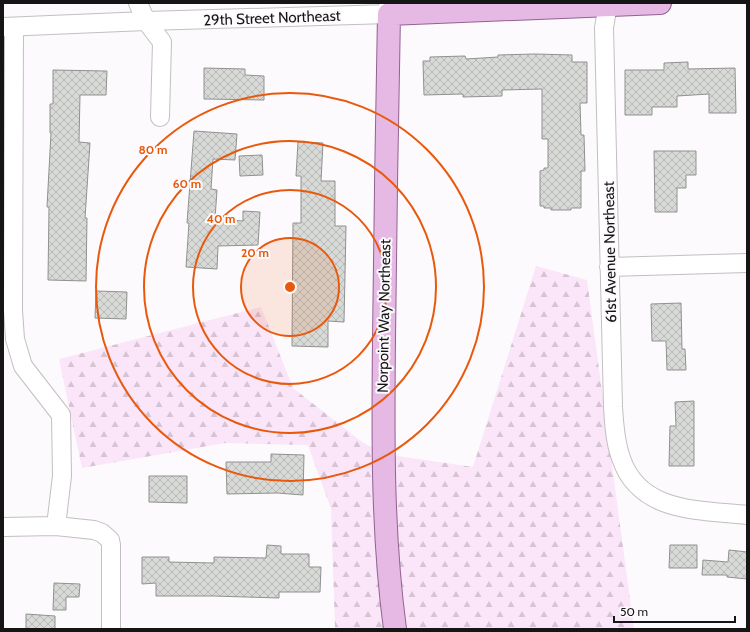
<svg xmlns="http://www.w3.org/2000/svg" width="750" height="632" viewBox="0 0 750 632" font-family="Cabin,sans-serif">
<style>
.forest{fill:url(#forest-firs)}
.building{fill:url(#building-cross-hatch);stroke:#90928f}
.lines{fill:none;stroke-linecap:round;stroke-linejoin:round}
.minor-casing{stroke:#c2bfc2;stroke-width:20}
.major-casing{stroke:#926191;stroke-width:24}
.minor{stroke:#fff;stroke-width:18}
.major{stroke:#e6b9e5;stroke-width:22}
.ring{fill:none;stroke:#e8590c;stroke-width:2}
.labels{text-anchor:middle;stroke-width:4;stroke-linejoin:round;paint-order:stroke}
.street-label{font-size:15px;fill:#161516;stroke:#fdfafd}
.centre{fill:#e8590c;stroke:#fdfafd;stroke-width:2}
.ring-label{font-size:12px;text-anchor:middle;font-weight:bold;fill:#e8590c;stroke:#fdfafd;stroke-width:4;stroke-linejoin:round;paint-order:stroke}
</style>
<defs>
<pattern id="forest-firs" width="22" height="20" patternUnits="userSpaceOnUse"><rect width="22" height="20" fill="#fae5f9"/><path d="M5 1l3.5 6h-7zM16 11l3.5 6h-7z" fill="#d6c4d5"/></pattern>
<pattern id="building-cross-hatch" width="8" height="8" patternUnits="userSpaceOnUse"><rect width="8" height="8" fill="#d8dad7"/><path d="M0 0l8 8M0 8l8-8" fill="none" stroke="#b9bab8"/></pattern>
</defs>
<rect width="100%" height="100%" fill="#fdfafd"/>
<path class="forest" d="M 536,266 L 587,280 L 634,629 L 335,629 L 331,509 L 308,445 L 225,443 L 82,468 L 59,359 L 261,307 L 293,388 L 362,442 L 384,454 L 473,467 Z"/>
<path class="building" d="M 535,54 L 572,55 L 572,62 L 587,62 L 587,103 L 580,103 L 581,135 L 584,135 L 585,171 L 581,171 L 581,208 L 571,208 L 571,210 L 551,210 L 551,208 L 544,208 L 544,206 L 540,206 L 540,171 L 544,170 L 544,168 L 548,168 L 548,139 L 542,139 L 542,89 L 502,90 L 502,96 L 463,97 L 463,94 L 424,95 L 423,61 L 430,61 L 430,57 L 465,56 L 466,59 L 498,57 L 498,55 Z
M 688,62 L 688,69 L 735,68 L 736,113 L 709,113 L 709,94 L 677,96 L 677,107 L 652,107 L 652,115 L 625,115 L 625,70 L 664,70 L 664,63 Z
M 204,68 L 245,69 L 245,75 L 264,76 L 264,100 L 204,99 Z
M 53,70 L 107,71 L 106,95 L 80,95 L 79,142 L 90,143 L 85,218 L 87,218 L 86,281 L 48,280 L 49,207 L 47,207 L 51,133 L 50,133 L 50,104 L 53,104 Z
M 194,131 L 237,134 L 235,160 L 213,159 L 211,189 L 217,190 L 215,219 L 243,221 L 243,211 L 260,212 L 258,245 L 218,246 L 217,269 L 186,267 L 189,223 L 187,223 Z
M 298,142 L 323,143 L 321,181 L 335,181 L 335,226 L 346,226 L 344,322 L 328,321 L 328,347 L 292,346 L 293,223 L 301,223 L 301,176 L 296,176 Z
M 654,151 L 696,151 L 696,175 L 686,175 L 686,188 L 677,188 L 677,212 L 655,212 Z
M 262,155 L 263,175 L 240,176 L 239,156 Z
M 96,291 L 127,292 L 126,319 L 95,318 Z
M 681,303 L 682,349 L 685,349 L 686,370 L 667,370 L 666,341 L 652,341 L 651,304 Z
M 694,401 L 694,466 L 669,466 L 670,426 L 676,426 L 675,402 Z
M 271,454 L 304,455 L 303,495 L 277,493 L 227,494 L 226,462 L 271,462 Z
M 149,476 L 187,476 L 187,503 L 149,502 Z
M 267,545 L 281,546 L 281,554 L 309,554 L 309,567 L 321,567 L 320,592 L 279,592 L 279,598 L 213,596 L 156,596 L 156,583 L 142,584 L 142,557 L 169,557 L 169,562 L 214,563 L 214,557 L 266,558 Z
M 670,545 L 697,545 L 697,568 L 669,568 Z
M 729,550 L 747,552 L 747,579 L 727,577 L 727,575 L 702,575 L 703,560 L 728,562 Z
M 54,583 L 80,584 L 79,597 L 66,597 L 66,610 L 53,610 Z
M 26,614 L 55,616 L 55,629 L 26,629 Z"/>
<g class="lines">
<g class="minor-casing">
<path id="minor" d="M 138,3 L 146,21 L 162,42 L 160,117
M 608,3 L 604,28 L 613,407 C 614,423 615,442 621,458 C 639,513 699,510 747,515
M 3,27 L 146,21 L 389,14 L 388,3
M 14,27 L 13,310 L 15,339 L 23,366 L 61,415 L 62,476 L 56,526
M 609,267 L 747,263
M 3,527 L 56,526 L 94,530 L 102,533 L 110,540 L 111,545 L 111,629"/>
</g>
<g class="major-casing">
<path id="major" d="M 395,629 C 382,533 383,435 384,339 C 385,231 387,122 389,14 L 660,3"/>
</g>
<use href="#minor" class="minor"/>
<use href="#major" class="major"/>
</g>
<circle cx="290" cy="287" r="49" fill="#e8590c" fill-opacity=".12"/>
<g class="ring">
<circle cx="290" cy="287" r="49"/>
<circle cx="290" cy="287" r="97"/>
<circle cx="290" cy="287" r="146"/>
<circle cx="290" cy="287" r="194"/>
</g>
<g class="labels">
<g class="street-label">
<text transform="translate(272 18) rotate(-2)" y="5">29th Street Northeast</text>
<text transform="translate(610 252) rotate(-91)" y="5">61st Avenue Northeast</text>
<text transform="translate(384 316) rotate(-89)" y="5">Norpoint Way Northeast</text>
</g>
</g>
<circle cx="290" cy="287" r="6" class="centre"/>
<g class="ring-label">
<text x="153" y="154">80 m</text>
<text x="187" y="188">60 m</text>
<text x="221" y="223">40 m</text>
<text x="255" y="257">20 m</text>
</g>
<rect width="750" height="632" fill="none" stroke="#161516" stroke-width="8"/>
<path d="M614 616v6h121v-6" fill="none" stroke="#161516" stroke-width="2"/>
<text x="620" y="616" font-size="12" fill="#161516" stroke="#fdfafd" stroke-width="3" paint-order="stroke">50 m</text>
</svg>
